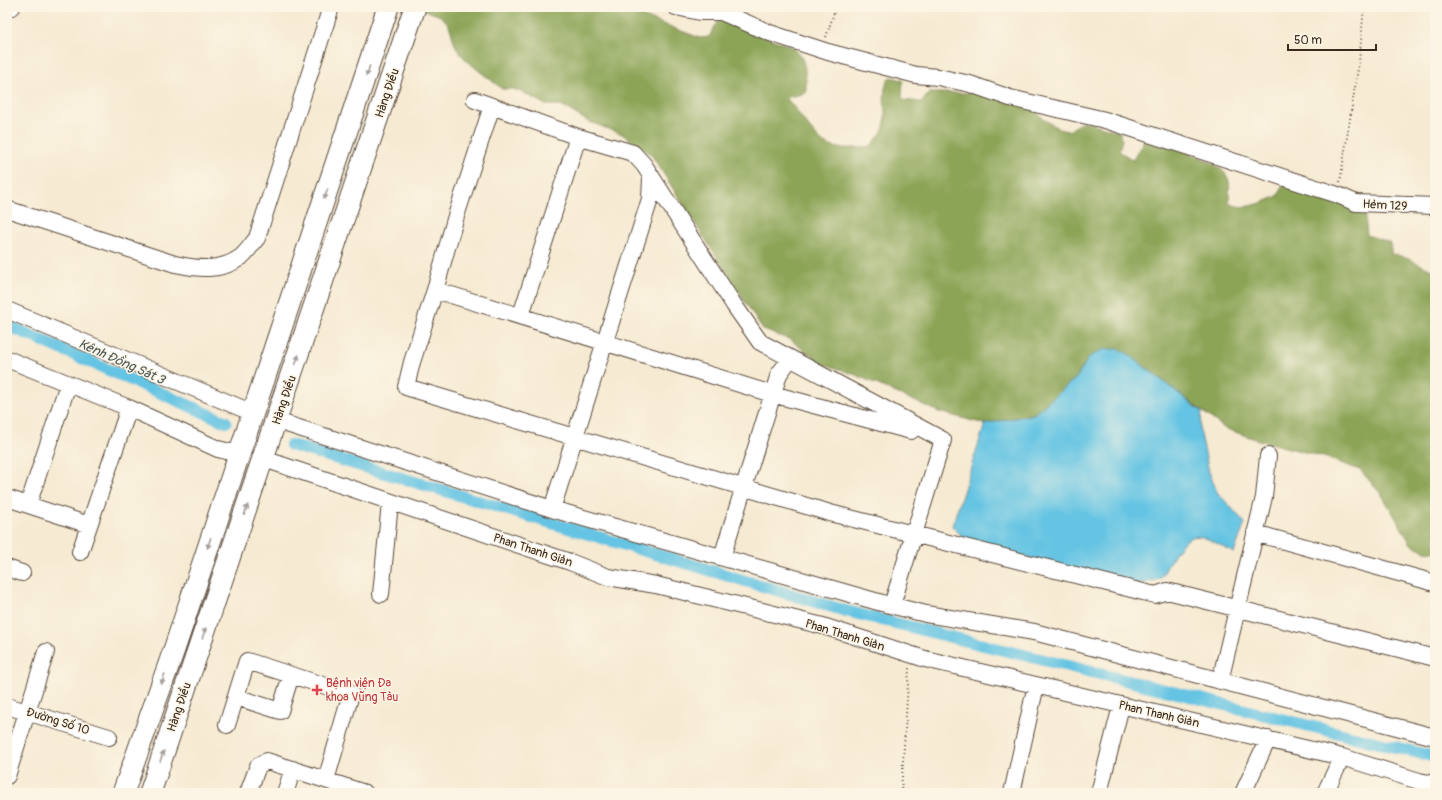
<svg xmlns="http://www.w3.org/2000/svg" width="1442" height="800" viewBox="0 0 1442 800" font-family="Pangolin,sans-serif">
<style>
.forest{fill:#8ca456;stroke:#64673a}
.water{fill:#65c4e3;stroke:#507780}
.lines{fill:none;stroke-linecap:round;stroke-linejoin:round}
.canal{stroke:#65c4e3;stroke-width:12}
.minor-casing{stroke:#574739;stroke-width:18}
.major-casing{stroke:#574739;stroke-width:23}
.path{stroke:#574739;stroke-width:2;stroke-dasharray:1 3;stroke-linecap:butt}
.minor{stroke:#fff;stroke-width:16}
.major{stroke:#fff;stroke-width:21}
.oneway{fill:#a79f9a}
.health-dot{fill:#e0444e;stroke:#fcf5e5;stroke-width:1.5}
.labels{text-anchor:middle;stroke-width:3;stroke-linejoin:round;paint-order:stroke}
.street-label{font-size:12px;fill:#3b2a1e;stroke:#fcf5e5}
.health-label{font-size:12px;fill:#be3a42;stroke:#fcf5e5;text-anchor:start}
.water-label{font-size:13px;font-style:italic;fill:#485859;stroke:#fcf5e5}
</style>
<rect width="100%" height="100%" fill="#fcf5e5"/>
<filter id="ink" filterUnits="userSpaceOnUse"><feTurbulence type="fractalNoise" baseFrequency=".025" numOctaves="2"/><feDisplacementMap in="SourceGraphic" scale="8" xChannelSelector="R" yChannelSelector="G"/><feConvolveMatrix kernelMatrix="1 2 1 2 8 2 1 2 1" color-interpolation-filters="sRGB"/></filter>
<filter id="wash" filterUnits="userSpaceOnUse"><feTurbulence type="fractalNoise" baseFrequency=".012" numOctaves="4" result="noise"/><feDisplacementMap in="SourceGraphic" scale="16" xChannelSelector="R" yChannelSelector="G"/><feGaussianBlur stdDeviation="0.9" result="paint"/><feColorMatrix in="noise" values="0 0 0 0 0 0 0 0 0 0 0 0 0 0 0 0 0 1.4 0 .05"/><feComposite in="paint" operator="in"/></filter>
<g filter="url(#wash)">
<rect width="100%" height="100%" fill="#f6ead2"/>
<path class="forest" d="M 421,7 L 618,7 L 700,38 L 709,37 L 719,19 L 792,47 C 807,57 806,76 806,93 L 789,97 L 787,99 C 796,109 815,137 824,143 C 837,151 857,148 871,146 C 875,140 882,134 884,127 C 888,111 879,91 890,77 L 903,80 L 902,100 L 922,102 L 929,93 L 981,93 L 1034,109 L 1045,120 L 1062,130 L 1069,131 L 1083,121 L 1120,132 L 1122,140 L 1119,151 L 1133,160 L 1144,140 C 1164,146 1224,158 1229,181 C 1230,188 1229,196 1229,203 C 1245,212 1263,202 1278,196 L 1284,183 L 1364,206 L 1367,235 L 1391,243 L 1391,254 C 1405,255 1421,266 1435,271 L 1435,552 L 1425,551 L 1411,544 L 1382,495 L 1360,470 L 1324,457 L 1258,440 L 1224,428 L 1137,361 L 1089,357 L 1077,377 L 1034,414 L 985,424 L 939,412 L 856,375 L 827,365 L 811,364 L 814,355 L 807,353 L 791,340 L 763,330 L 651,154 L 622,134 L 587,121 L 561,105 L 546,105 L 524,93 L 513,89 L 502,89 C 491,79 465,62 458,50 C 451,40 453,28 445,20 C 438,12 428,14 421,7 Z"/>
<path class="water" d="M 1104,349 L 1118,349 L 1127,353 L 1202,412 L 1200,430 L 1209,472 L 1217,492 L 1245,523 L 1234,553 C 1224,548 1213,540 1202,537 C 1181,531 1169,566 1160,579 L 1136,585 L 969,543 L 952,526 L 985,424 L 1034,414 L 1077,377 L 1089,357 Z"/>
<g class="lines">
<path class="canal" d="M 7,325 L 226,422
M 291,445 L 846,611 L 1435,757"/>
</g>
</g>
<g filter="url(#ink)">
<g class="lines">
<g class="minor-casing">
<path id="minor" d="M 10,7 L 12,7
M 676,7 L 700,12 L 721,12 L 770,33 L 828,52 L 916,75 L 938,77 L 970,84 L 1010,98 L 1105,120 L 1338,195 L 1356,203 L 1435,206
M 475,100 L 578,137 L 633,153 L 644,165 L 734,305 L 760,342 L 943,440
M 492,106 L 456,216 L 435,290 L 412,362 L 406,387 L 830,513 L 1155,595 L 1167,591 L 1435,658
M 7,209 L 175,264 C 198,269 221,272 241,257 C 247,252 252,244 257,238 L 331,7
M 435,290 L 772,394 L 911,431
M 7,310 L 253,413
M 521,315 L 578,137
M 7,359 L 129,408 L 218,449 L 238,454
M 277,421 L 552,509 L 882,603 L 926,614 L 1034,632 L 1435,737
M 264,459 L 570,562 L 608,577 L 656,585 L 823,626 L 925,659 L 1342,757 L 1419,781 L 1435,784
M 7,498 L 89,525
M 28,505 L 68,384
M 552,509 L 650,199 L 651,178
M 1255,533 L 1435,583
M 80,552 L 129,408
M 722,557 L 779,374 L 790,359
M 7,568 L 22,573
M 381,594 L 390,503
M 892,605 L 943,440
M 1220,681 L 1264,497 L 1268,456
M 236,697 L 280,711 L 291,675
M 7,706 L 109,737
M 227,725 L 247,661 L 351,694 L 326,780
M 7,776 L 46,652
M 248,793 L 258,766 L 267,761 L 365,793
M 285,793 L 293,769
M 1012,793 L 1036,685
M 1099,793 L 1121,706
M 1243,793 L 1268,739
M 1325,793 L 1342,757"/>
</g>
<g class="major-casing">
<path id="major" d="M 123,793 L 175,647 L 388,7
M 150,793 L 415,7"/>
</g>
<path class="path" d="M 826,37 L 836,7
M 1340,182 L 1359,62 L 1364,7
M 901,793 L 909,668"/>
<use href="#minor" class="minor"/>
<use href="#major" class="major"/>
</g>
<defs><path id="oneway-solid" d="M-6-.8H1V-3.2L6.5 0L1 3.2V.8H-6Z"/></defs>
<g class="oneway">
<use href="#oneway-solid" transform="translate(368 71) rotate(109)"/>
<use href="#oneway-solid" transform="translate(326 194) rotate(109)"/>
<use href="#oneway-solid" transform="translate(297 360) rotate(-71)"/>
<use href="#oneway-solid" transform="translate(246 510) rotate(-71)"/>
<use href="#oneway-solid" transform="translate(209 543) rotate(108)"/>
<use href="#oneway-solid" transform="translate(204 633) rotate(-71)"/>
<use href="#oneway-solid" transform="translate(163 679) rotate(109)"/>
<use href="#oneway-solid" transform="translate(162 756) rotate(-71)"/>
</g>
</g>
<path class="health-dot" d="M315 684h4v4h4v4h-4v4h-4v-4h-4v-4h4z"/>
<g class="labels">
<g class="street-label">
<text transform="translate(387 93) rotate(-71)" y="4">Hàng Điều</text>
<text transform="translate(1385 205) rotate(3)" y="4">Hẻm 129</text>
<text transform="translate(284 400) rotate(-71)" y="4">Hàng Điều</text>
<text transform="translate(533 550) rotate(18)" y="4">Phan Thanh Giản</text>
<text transform="translate(845 635) rotate(17)" y="4">Phan Thanh Giản</text>
<text transform="translate(179 707) rotate(-71)" y="4">Hàng Điều</text>
<text transform="translate(1159 714) rotate(13)" y="4">Phan Thanh Giản</text>
<text transform="translate(58 721) rotate(17)" y="4">Đường Số 10</text>
</g>
<g class="health-label">
<text x="326" y="687">Bệnh viện Đa<tspan x="326" dy="14">khoa Vũng Tàu</tspan></text>
</g>
<g class="water-label">
<text transform="translate(122 361) rotate(24)" y="5">Kênh Đồng Sát 3</text>
</g>
</g>
<rect width="1442" height="800" fill="none" stroke="#fcf5e5" stroke-width="24"/>
<path d="M1288 44v6h88v-6" fill="none" stroke="#3b2a1e" stroke-width="2"/>
<text x="1294" y="44" font-size="12" fill="#3b2a1e" stroke="#fcf5e5" stroke-width="3" paint-order="stroke">50 m</text>
</svg>
